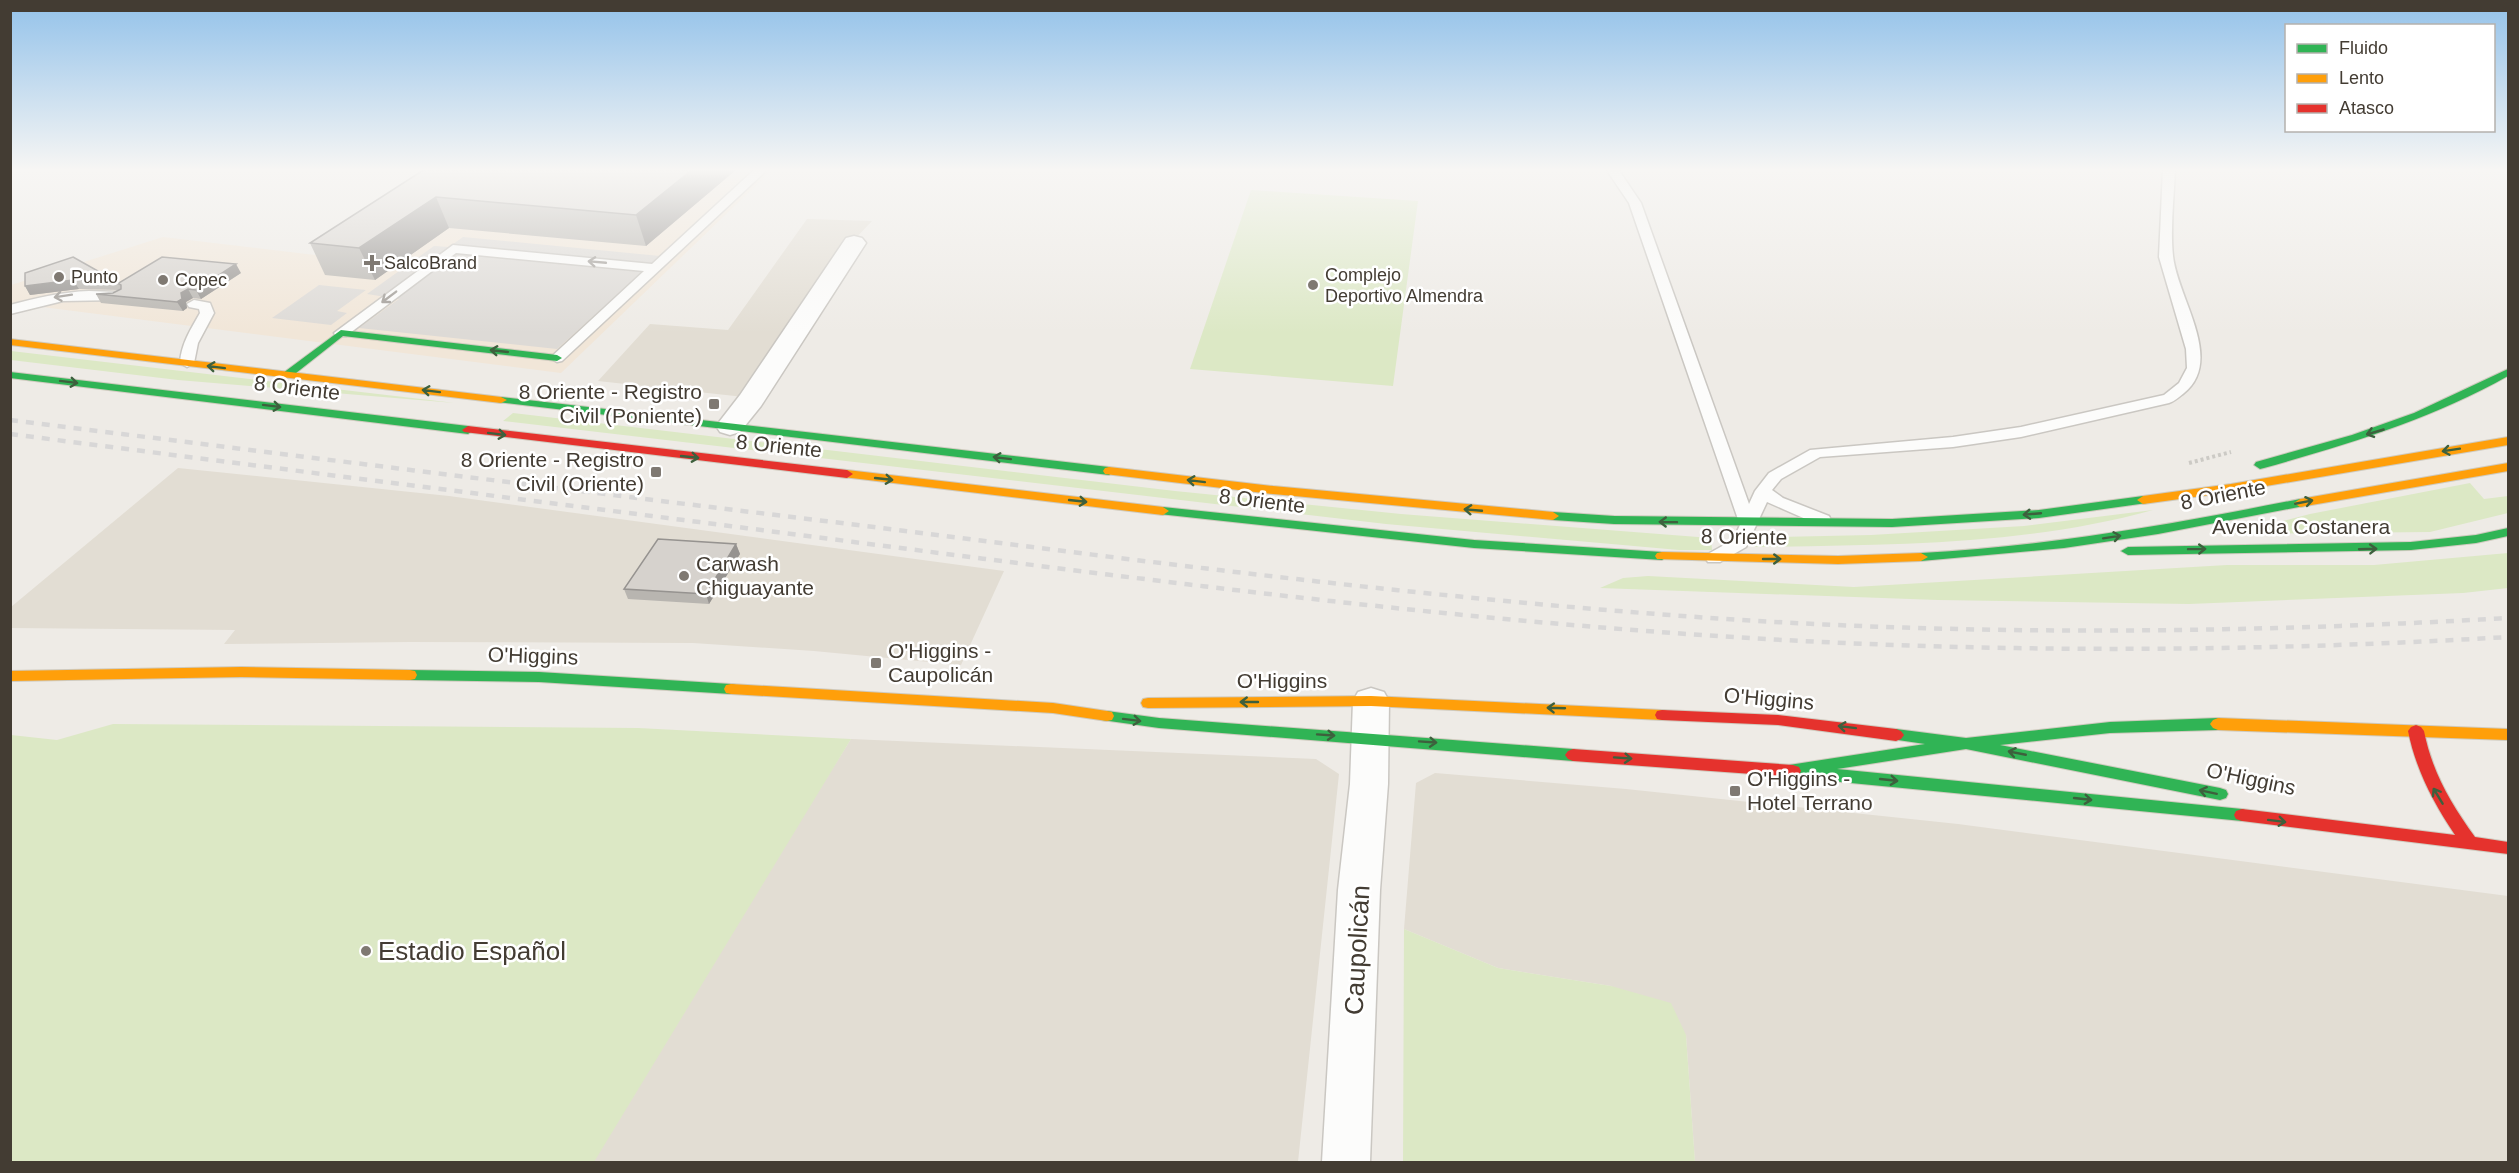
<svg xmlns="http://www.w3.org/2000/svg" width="2519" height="1173" viewBox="0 0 2519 1173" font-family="Arial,sans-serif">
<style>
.residential{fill:#e2ddd3}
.commercial{fill:#f1e6d8}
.green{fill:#dce8c5}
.parking{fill:#dddad6}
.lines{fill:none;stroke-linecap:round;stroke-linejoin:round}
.lane-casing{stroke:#cac7c2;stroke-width:3}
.street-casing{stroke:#cac7c2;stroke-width:3}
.fast-casing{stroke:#cfcabe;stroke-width:2}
.slow-casing{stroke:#cfcabe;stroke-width:2}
.jam-casing{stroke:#cfcabe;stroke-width:2}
.path{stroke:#cccac5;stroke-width:4;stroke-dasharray:3 3;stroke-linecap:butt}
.lane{fill:#fcfcfb;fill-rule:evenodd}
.street{fill:#fcfcfb;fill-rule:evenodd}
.fast{fill:#30b455;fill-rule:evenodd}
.slow{fill:#ff9f0a;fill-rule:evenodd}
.jam{fill:#e5322d;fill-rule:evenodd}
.rail{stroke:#d8d7d7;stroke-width:4.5;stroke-dasharray:8 8;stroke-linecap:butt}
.wall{fill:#b8b5b0}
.shaded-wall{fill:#969390}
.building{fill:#d6d2cd;stroke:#969390;stroke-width:1.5}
.oneway{stroke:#a09c97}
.oneway2{stroke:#3d603d}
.poi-dot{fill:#7f7972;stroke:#fff;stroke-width:2}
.labels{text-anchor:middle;stroke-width:5;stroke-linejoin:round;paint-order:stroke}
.far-poi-label{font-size:18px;fill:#433c33;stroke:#fff;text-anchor:start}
.street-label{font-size:21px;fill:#433c33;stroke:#fff}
.poi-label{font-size:21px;fill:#433c33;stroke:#fff;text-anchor:start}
.near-street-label{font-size:26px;fill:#433c33;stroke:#fff}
.near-poi-label{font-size:26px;fill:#433c33;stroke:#fff;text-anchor:start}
</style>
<rect width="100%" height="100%" fill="#eeebe6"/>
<path class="residential" d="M 807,219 L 872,221 L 853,241 L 744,397 L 598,381 L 650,324 L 728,330 Z
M 178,468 L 449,496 L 1004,571 L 961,665 L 814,651 L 693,643 L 409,642 L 224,644 L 235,630 L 11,628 L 11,607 Z
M 851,739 L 1316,759 L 1339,774 L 1298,1162 L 587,1162 Z
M 1435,773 L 1626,789 L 1958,824 L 2508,896 L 2508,1162 L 1695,1162 L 1686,1035 L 1611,986 L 1498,968 L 1404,929 L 1416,783 Z"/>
<path class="commercial" d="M 482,169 L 773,169 L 561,373 L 11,303 L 11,285 L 163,237 L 349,259 Z"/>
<path class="green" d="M 1251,190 L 1418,201 L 1393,386 L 1190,369 Z
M 11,351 L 455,403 L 178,380 L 11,360 Z
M 513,413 L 1175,491 L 1401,514 L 1711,538 L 1712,550 L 1679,550 L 1386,524 L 503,421 Z
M 2470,483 L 2484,499 L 2508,496 L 2508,513 L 2430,532 L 2233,534 L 2310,514 Z
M 2153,510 C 2023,546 1888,545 1754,547 L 1774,537 L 1871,535 L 2024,526 Z
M 2508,553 L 2508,588 L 2463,593 L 2189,604 L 1938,600 L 1600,588 L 1623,578 L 1648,576 L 1854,587 L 2227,565 L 2374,565 Z
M 113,724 L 638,728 L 851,739 L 594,1162 L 11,1162 L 11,735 L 57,740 Z
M 1404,929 L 1498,968 L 1611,986 L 1671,1003 L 1686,1035 L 1695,1162 L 1403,1162 Z"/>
<path class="parking" d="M 463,237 L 660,256 L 557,349 L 359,328 L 399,299 L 367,294 L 434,246 L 449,247 Z
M 319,285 L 366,290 L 337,311 L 347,313 L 331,325 L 272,318 Z"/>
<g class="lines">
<g class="lane-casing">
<path id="lane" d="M 755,169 L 768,169 L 562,361 L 557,362 L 550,358 L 644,271 L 456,253 L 346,336 L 336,336 L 334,333 L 453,245 L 652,264 Z
M 1606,169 L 1618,169 L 1641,203 L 1749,504 L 1755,491 L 1769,473 L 1810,450 L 1953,437 L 2021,427 L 2164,395 L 2179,383 L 2187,368 L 2186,349 L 2159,257 L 2163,169 L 2175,169 C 2174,197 2170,228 2173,256 C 2177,297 2225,360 2184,393 C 2179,397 2175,401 2169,403 L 2021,437 L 1953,447 L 1820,457 L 1781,479 L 1772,490 L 1783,498 L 1829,516 L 1831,520 L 1829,524 L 1817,524 L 1767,502 L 1746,547 L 1720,562 L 1708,562 L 1705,558 L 1708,554 L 1733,540 L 1740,525 L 1629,203 Z
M 89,291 L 118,292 L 125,296 L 118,300 L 63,301 L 10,314 L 10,305 C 36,298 62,292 89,291 Z
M 194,300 L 210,303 L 214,313 L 198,343 L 194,363 L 187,367 L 180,363 C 181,344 191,329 200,313 L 199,309 L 189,307 L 187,304 Z"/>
</g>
<g class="street-casing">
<path id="street" d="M 854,236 L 862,238 L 866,243 L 761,406 L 740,432 L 730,435 L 720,432 L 716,426 L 740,395 L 846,238 Z
M 1371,688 L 1384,692 L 1389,701 L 1388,784 L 1380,890 L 1370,1162 L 1322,1162 L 1338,890 L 1350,784 L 1353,701 L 1358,692 Z"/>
</g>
<g class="fast-casing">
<path id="fast" d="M 341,330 L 557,355 L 562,358 L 557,361 L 343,336 L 291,377 L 283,377 L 283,373 Z
M 2508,369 L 2508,376 C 2432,419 2349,444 2264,468 L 2260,469 L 2254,465 L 2256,462 L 2352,435 L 2414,413 Z
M 10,372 L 468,426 L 474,430 L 468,434 L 10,378 Z
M 501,397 L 1109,467 L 1115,471 L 1109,475 L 497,402 L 495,400 Z
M 2143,496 L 2149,500 L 2147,503 L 2039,518 L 1892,527 L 1614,524 L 1553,520 L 1547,516 L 1553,512 L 1614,516 L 1892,519 L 2039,510 Z
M 2300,499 L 2306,503 L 2304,506 L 2158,534 L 2064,548 L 1921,561 L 1914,557 L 1921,553 C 2049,546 2174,524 2300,499 Z
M 1163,507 L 1474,540 L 1662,552 L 1669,556 L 1662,560 L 1474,548 L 1159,514 L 1157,511 Z
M 2508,528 L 2508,536 L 2476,543 L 2411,550 L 2128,555 L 2121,551 L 2128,547 L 2411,542 L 2476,535 Z
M 410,670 L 539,672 L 731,684 L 736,685 L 738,689 L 736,693 L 731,694 L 539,682 L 410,680 L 405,679 L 403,675 L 405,671 Z
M 1107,711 L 1159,718 L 1573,749 L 1578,751 L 1581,755 L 1578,759 L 1573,761 L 1159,728 L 1102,720 L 1100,716 L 1102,712 Z
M 2218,718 L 2223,720 L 2226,724 L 2223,728 L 2218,730 L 2110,733 L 2000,745 L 2220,788 L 2226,790 L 2228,794 L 2226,798 L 2220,800 L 1966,749 L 1837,769 L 2242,809 L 2248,811 L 2250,815 L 2248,819 L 2242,821 L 1789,777 L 1783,775 L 1781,771 L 1783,767 L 1789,765 L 1925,744 L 1891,739 L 1888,735 L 1891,731 L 1896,729 L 1966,738 L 2110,722 Z"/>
</g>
<g class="slow-casing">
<path id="slow" d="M 10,339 L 501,397 L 507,400 L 501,403 L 10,345 Z
M 2508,437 L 2508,445 L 2231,492 L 2143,504 L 2137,500 L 2143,496 L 2231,484 Z
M 2508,463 L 2508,471 L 2300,507 L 2294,503 L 2300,499 Z
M 1109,467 L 1273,486 L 1553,512 L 1559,516 L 1553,520 L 1273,494 L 1105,474 L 1103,471 L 1105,468 Z
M 847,470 L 1163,507 L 1169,511 L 1163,515 L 843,477 L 841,474 Z
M 1662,552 L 1838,556 L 1921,553 L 1928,557 L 1921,561 L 1838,564 L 1657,559 L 1655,556 L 1657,553 Z
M 241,667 L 410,670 L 415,671 L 417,675 L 415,679 L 410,680 L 241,677 L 10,681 L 10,671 Z
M 731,684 L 1053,703 L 1107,711 L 1112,712 L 1114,716 L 1112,720 L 1107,721 L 1053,713 L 731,694 L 726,693 L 724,689 L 726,685 Z
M 1371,696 L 1662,710 L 1667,711 L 1669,715 L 1667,719 L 1662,720 L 1371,706 L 1148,708 L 1143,707 L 1141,703 L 1143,699 L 1148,698 Z
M 2218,718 L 2508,729 L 2508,740 L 2218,730 L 2213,728 L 2210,724 L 2213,720 Z"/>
</g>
<g class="jam-casing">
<path id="jam" d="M 468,426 L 847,470 L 853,474 L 847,478 L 464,432 L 462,430 Z
M 1662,710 L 1778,715 L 1896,729 L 1901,731 L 1904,735 L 1901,739 L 1896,741 L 1778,725 L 1662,720 L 1657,719 L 1655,715 L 1657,711 Z
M 2416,725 L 2421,727 L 2424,731 C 2432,772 2451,804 2475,837 L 2508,842 L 2508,854 L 2242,821 L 2236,819 L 2234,815 L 2236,811 L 2242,809 L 2455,835 C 2433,802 2416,770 2408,731 L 2411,727 Z
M 1573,749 L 1793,765 L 1799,767 L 1801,771 L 1799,775 L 1793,777 L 1573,761 L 1568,759 L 1565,755 L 1568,751 Z"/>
</g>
<path class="path" d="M 2189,463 L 2231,452"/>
<use href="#lane" class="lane"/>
<use href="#street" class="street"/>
<use href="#fast" class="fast"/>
<use href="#slow" class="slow"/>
<use href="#jam" class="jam"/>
<path class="rail" d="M 10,420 C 298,456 586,492 874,527 C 1157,563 1441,600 1726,619 C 1987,636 2248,633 2508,618
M 10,434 C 281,469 552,503 823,538 C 1149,580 1474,624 1802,641 C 2038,653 2272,651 2508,637"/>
</g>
<path class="wall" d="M 425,169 L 737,169 L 646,246 L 449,228 L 375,280 L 325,275 L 310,243 Z
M 73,257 L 119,283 L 241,273 L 201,299 L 193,298 L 186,302 L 187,308 L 183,311 L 101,303 L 96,294 L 113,293 L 118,290 L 79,289 L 30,295 L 25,286 Z
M 736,544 L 740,554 L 709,604 L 628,599 L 624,589 Z"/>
<path class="shaded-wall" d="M 693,169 L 737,169 L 646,246 L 636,215 Z
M 436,197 L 449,228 L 375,280 L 359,248 Z
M 236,264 L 241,273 L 201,299 L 196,290 Z
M 73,280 L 79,289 L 30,295 L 25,286 Z
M 188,289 L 193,298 L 186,302 L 187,308 L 183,311 L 177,302 L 181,293 Z
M 736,544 L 740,554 L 709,604 L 706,594 Z"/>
<path class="building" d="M 425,169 L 693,169 L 636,215 L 436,197 L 359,248 L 310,243 Z
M 73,257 L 119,283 L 162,257 L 236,264 L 196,290 L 188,289 L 181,293 L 182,299 L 177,302 L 96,294 L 113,293 L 121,289 L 121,285 L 113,281 L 73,280 L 25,286 L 25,273 Z
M 658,539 L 736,544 L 706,594 L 624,589 Z"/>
<defs><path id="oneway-shaft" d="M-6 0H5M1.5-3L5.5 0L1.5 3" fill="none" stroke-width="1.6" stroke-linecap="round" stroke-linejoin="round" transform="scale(1.5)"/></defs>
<g class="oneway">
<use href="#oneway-shaft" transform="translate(597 262) rotate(-175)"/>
<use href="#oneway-shaft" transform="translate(63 296) rotate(171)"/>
<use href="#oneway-shaft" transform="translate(389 297) rotate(143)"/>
</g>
<g class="oneway2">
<use href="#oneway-shaft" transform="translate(499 351) rotate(-174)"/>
<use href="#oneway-shaft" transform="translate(216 367) rotate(-173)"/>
<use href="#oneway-shaft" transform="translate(69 382) rotate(7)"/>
<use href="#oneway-shaft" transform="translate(431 391) rotate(-173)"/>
<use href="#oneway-shaft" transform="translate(272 406) rotate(7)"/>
<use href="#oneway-shaft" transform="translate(2375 432) rotate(164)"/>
<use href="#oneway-shaft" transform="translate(497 434) rotate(7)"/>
<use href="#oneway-shaft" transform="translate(2451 450) rotate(171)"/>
<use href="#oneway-shaft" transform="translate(690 457) rotate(6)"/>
<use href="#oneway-shaft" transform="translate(1002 458) rotate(-173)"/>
<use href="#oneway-shaft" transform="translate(884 479) rotate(6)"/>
<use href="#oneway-shaft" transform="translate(1196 481) rotate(-173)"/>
<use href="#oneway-shaft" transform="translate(1078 501) rotate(6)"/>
<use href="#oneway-shaft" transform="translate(2304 502) rotate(-11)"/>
<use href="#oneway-shaft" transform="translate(1473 510) rotate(-175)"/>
<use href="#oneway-shaft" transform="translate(2032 514) rotate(175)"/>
<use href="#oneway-shaft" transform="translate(1668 522) rotate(-179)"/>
<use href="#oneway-shaft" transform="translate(2112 537) rotate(-9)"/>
<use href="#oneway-shaft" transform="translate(2197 549) rotate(-1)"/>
<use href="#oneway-shaft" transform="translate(2368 549) rotate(-2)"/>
<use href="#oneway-shaft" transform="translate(1772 559)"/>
<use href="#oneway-shaft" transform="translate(1249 702) rotate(180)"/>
<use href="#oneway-shaft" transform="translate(1556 708) rotate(-178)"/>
<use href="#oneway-shaft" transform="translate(1132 720) rotate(7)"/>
<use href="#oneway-shaft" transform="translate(1847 727) rotate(-173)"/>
<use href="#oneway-shaft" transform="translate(1326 735) rotate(4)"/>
<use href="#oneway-shaft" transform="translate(1428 742) rotate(4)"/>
<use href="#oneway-shaft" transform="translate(2017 753) rotate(-169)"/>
<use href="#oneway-shaft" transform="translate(1623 758) rotate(4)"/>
<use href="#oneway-shaft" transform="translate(1889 780) rotate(6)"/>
<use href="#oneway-shaft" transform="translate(2208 792) rotate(-168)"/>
<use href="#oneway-shaft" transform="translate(2438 796) rotate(-121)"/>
<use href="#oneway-shaft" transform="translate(2083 799) rotate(6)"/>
<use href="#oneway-shaft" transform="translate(2277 821) rotate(7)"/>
</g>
<linearGradient id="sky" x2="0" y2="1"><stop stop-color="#93c2ea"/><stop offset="0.51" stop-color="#f7f6f4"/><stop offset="1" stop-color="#f7f6f4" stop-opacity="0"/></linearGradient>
<rect width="2519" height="333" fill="url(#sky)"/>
<g class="poi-dot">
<path d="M369 254h6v6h6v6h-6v6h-6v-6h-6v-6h6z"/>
<circle cx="59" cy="277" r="6"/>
<circle cx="163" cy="280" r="6"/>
<circle cx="1313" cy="285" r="6"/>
<rect x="708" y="398" width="12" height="12" rx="3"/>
<rect x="650" y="466" width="12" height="12" rx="3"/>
<circle cx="684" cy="576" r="6"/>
<rect x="870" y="657" width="12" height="12" rx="3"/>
<rect x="1729" y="785" width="12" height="12" rx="3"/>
<circle cx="366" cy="951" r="6"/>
</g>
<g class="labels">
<g class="far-poi-label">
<text x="384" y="269">SalcoBrand</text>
<text x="1325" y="281">Complejo<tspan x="1325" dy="21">Deportivo Almendra</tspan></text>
<text x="71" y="283">Punto</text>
<text x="175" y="286">Copec</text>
</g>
<g class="street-label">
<text transform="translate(297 388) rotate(7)" y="7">8 Oriente</text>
<text transform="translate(779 446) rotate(6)" y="7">8 Oriente</text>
<text transform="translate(2223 495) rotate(-11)" y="7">8 Oriente</text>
<text transform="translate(1262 501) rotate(7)" y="7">8 Oriente</text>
<text x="2301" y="534">Avenida Costanera</text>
<text transform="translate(1744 537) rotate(1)" y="7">8 Oriente</text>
<text transform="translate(533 656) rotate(2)" y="7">O'Higgins</text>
<text x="1282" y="688">O'Higgins</text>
<text transform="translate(1769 699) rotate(5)" y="7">O'Higgins</text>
<text transform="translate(2251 779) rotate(12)" y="7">O'Higgins</text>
</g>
<g class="poi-label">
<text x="702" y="399" text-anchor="end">8 Oriente - Registro<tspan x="702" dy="24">Civil (Poniente)</tspan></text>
<text x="644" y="467" text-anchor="end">8 Oriente - Registro<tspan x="644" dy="24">Civil (Oriente)</tspan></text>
<text x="696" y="571">Carwash<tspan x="696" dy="24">Chiguayante</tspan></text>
<text x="888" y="658">O'Higgins -<tspan x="888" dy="24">Caupolicán</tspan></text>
<text x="1747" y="786">O'Higgins -<tspan x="1747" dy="24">Hotel Terrano</tspan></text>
</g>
<g class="near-street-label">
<text transform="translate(1357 950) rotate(-87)" y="9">Caupolicán</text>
</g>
<g class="near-poi-label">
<text x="378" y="960">Estadio Español</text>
</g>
</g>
<rect width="2519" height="1173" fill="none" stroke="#433c33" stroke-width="24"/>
<rect x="2285" y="24" width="210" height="108" fill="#ffffff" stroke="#b4b1ad" stroke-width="1.5"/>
<rect x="2297" y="44" width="30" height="9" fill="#30b455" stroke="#b4b1ad" stroke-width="1.5"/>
<text x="2339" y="54" font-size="18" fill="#433c33">Fluido</text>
<rect x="2297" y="74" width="30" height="9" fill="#ff9f0a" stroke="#b4b1ad" stroke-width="1.5"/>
<text x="2339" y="84" font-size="18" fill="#433c33">Lento</text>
<rect x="2297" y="104" width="30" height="9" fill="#e5322d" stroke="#b4b1ad" stroke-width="1.5"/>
<text x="2339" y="114" font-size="18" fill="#433c33">Atasco</text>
</svg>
